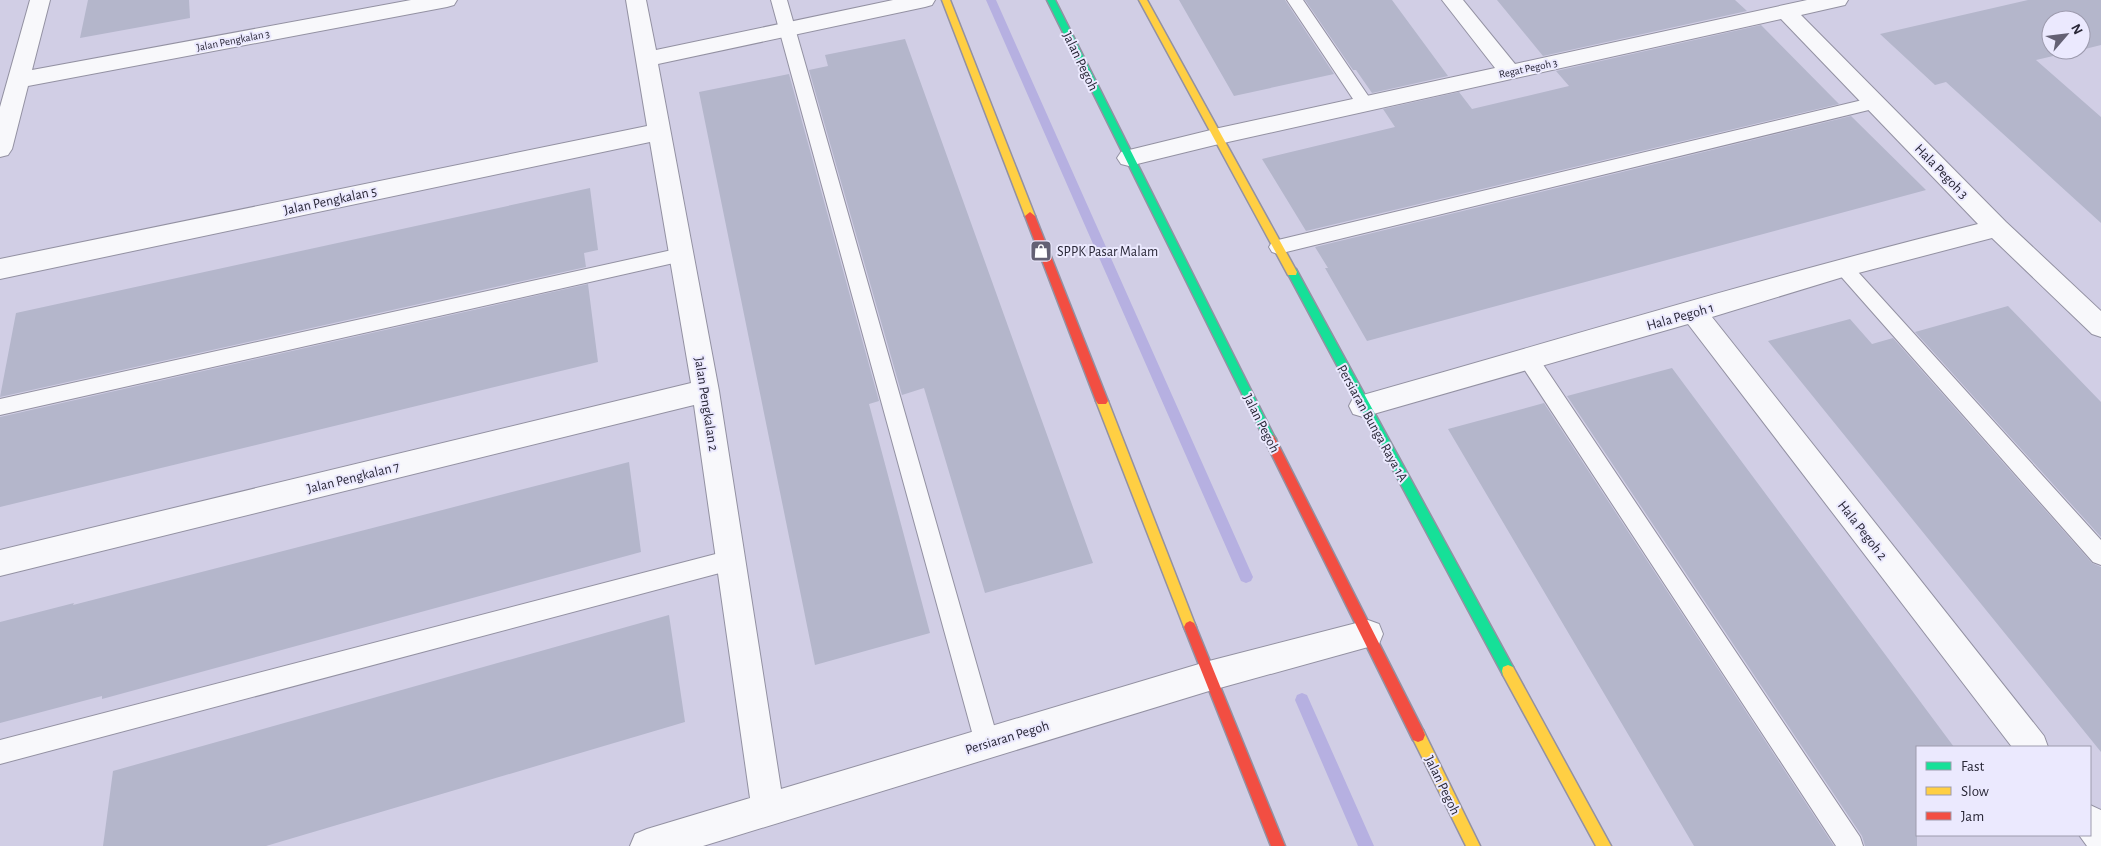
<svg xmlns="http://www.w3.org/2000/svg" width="2101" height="846" viewBox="0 0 2101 846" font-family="'Alegreya Sans',sans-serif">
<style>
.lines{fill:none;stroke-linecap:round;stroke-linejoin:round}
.stream{fill:#b6b0e1;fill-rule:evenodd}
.building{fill:#b4b6cb}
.lane-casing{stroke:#9391a2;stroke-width:2}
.street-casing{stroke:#9391a2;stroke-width:2}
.fast-casing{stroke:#9391a2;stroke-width:3}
.slow-casing{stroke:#9391a2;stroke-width:3}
.jam-casing{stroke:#9391a2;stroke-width:3}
.lane{fill:#f8f8fb;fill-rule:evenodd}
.street{fill:#f8f8fb;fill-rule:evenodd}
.fast{fill:#16e098;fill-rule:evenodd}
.slow{fill:#ffcf43;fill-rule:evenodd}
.jam{fill:#f24e42;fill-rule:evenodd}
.labels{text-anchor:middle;stroke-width:4;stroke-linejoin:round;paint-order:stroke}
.far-street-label{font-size:11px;fill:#292737;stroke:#ebe9fe}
.street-label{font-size:14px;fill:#292737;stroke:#ebe9fe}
.poi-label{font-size:14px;fill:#292737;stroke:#ebe9fe;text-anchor:start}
</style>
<rect width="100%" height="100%" fill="#d1cee5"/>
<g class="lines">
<path class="stream" d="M 986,0 L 996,0 L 1253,577 L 1251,581 L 1246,583 L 1241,581 Z
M 1302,693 L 1307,695 L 1374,846 L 1358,846 L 1295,700 L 1297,695 Z"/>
</g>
<path class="building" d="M 88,0 L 189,0 L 190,18 L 80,38 Z
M 1179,0 L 1285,0 L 1334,74 L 1234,96 Z
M 1305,0 L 1392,0 L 1448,76 L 1372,93 L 1356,70 L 1353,70 Z
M 1497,0 L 1735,0 L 1747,11 L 1543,56 Z
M 2028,0 L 2101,0 L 2101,45 L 2081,50 L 2081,20 L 2051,20 L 2051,50 L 2079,50 L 2036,60 L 2101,117 L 2101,223 L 1946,82 L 1935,85 L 1880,34 Z
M 1761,25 L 1839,104 L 1306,231 L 1262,159 L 1395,127 L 1383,109 L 1459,92 L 1472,109 L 1569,86 L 1556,71 Z
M 905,39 L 1093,563 L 985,593 L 924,388 L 902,395 L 809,70 L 828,66 L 825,55 Z
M 789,74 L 879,401 L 869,404 L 930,633 L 815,665 L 699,92 Z
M 1851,116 L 1926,190 L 1367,341 L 1325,268 L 1328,268 L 1315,247 Z
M 590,188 L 598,250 L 584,253 L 586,267 L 0,397 L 16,313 Z
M 588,284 L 598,362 L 0,507 L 0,417 Z
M 2008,306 L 2101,402 L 2101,537 L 1915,332 Z
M 1850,319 L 1872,344 L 1893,338 L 2092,563 L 2101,567 L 2101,752 L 1768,341 Z
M 1672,368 L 1954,747 L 1917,747 L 1917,846 L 1865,846 L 1862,836 L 1567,396 Z
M 1544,403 L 1834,846 L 1694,846 L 1448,429 Z
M 629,462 L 641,552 L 102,699 L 102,696 L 0,723 L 0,622 L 74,603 L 73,605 Z
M 669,615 L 685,722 L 266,846 L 103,846 L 113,771 Z"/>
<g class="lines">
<g class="lane-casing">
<path id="lane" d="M 771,0 L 787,0 L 999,743 L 995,751 L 987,755 L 979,751 L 975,743 Z
M 1287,0 L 1303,0 L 1371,100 L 1373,104 L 1371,108 L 1359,108 Z
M 1875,97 L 1881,99 L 1883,103 L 1881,107 L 1278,254 L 1272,252 L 1269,247 L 1272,242 L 1278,240 Z
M 681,248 L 687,250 L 690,255 L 687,260 L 0,415 L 0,399 Z
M 1843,260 L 1849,262 L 2101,540 L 2101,565 L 2093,562 L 1837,272 L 1834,267 L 1837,262 Z
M 1529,352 L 1536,354 L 1860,837 L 1863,846 L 1836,846 L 1522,366 L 1519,360 L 1522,354 Z
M 731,550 L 739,553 L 742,560 L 739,567 L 731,570 L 0,764 L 0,740 Z"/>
</g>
<g class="street-casing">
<path id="street" d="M 30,0 L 50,0 L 32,70 L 411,0 L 457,0 L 454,5 L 447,7 L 28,86 L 12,149 L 8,155 L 0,157 L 0,107 Z
M 626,0 L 646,0 L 656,50 L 893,0 L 935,0 L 932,5 L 925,7 L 658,64 L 719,391 L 781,789 L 1209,661 L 1368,620 L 1379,624 L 1383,634 L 1379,644 L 1209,691 L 703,846 L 630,846 L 635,834 L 647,829 L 750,798 L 694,405 L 0,576 L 0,550 L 691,383 L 650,142 L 0,279 L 0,259 L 647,126 Z
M 1442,0 L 1463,0 L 1515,64 L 1807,0 L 1848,0 L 1845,5 L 1801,15 L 2006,222 L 2101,311 L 2101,337 L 2092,334 L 1992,238 L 1843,277 L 1712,317 L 2044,736 L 2048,747 L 2012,747 L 1688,324 L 1363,417 L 1353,414 L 1349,406 L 1353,398 L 1363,395 C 1568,337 1772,275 1978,224 L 1781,19 L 1219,144 L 1129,166 L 1121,164 L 1117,158 L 1121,152 L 1219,128 L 1495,68 Z
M 2090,805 L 2101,810 L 2101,846 L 2087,846 L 2079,835 L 2090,835 Z"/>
</g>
<g class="fast-casing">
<path id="fast" d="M 1047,0 L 1055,0 L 1274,436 L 1276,439 L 1274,442 L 1270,444 L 1266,442 Z
M 1292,268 L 1296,269 L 1513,667 L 1514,671 L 1513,675 L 1508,677 L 1503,675 L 1287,272 Z"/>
</g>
<g class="slow-casing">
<path id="slow" d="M 942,0 L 950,0 L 1035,216 L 1034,219 L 1030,220 L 1025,216 Z
M 1139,0 L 1147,0 L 1297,272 L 1296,275 L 1288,275 Z
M 1102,396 L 1106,398 L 1108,401 L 1196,627 L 1194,631 L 1190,633 L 1186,631 L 1184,627 L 1096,401 L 1098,398 Z
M 1508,665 L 1513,667 L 1611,846 L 1596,846 L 1503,675 L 1502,671 L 1503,667 Z
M 1418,728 L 1423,730 L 1480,846 L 1466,846 L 1411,735 L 1413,730 Z"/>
</g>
<g class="jam-casing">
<path id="jam" d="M 1030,212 L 1035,216 L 1108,401 L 1106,404 L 1098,404 L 1096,401 L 1025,216 Z
M 1270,434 L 1274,436 L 1423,730 L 1425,735 L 1423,740 L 1418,742 L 1413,740 L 1264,439 L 1266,436 Z
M 1190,621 L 1194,623 L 1196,627 L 1285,846 L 1271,846 L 1184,627 L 1186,623 Z"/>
</g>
<use href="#lane" class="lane"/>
<use href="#street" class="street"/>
<use href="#fast" class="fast"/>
<use href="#slow" class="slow"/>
<use href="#jam" class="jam"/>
</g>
<defs>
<g id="shop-square" transform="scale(1.125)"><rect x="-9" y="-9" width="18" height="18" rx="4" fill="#646174" stroke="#ebe9fe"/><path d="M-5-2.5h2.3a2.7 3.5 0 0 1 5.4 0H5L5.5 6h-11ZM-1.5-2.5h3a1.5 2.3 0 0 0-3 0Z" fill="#fff"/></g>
</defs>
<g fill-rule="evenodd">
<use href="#shop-square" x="1041" y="251"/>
</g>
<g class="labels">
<g class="far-street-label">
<text transform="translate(233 40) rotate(-11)" y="4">Jalan Pengkalan 3</text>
<text transform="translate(1528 68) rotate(-12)" y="4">Regat Pegoh 3</text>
</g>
<g class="street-label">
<text transform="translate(1081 61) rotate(64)" y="5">Jalan Pegoh</text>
<text transform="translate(1942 171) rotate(46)" y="5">Hala Pegoh 3</text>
<text transform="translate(330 200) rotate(-12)" y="5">Jalan Pengkalan 5</text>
<text transform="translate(1680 316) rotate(-16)" y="5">Hala Pegoh 1</text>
<text transform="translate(707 404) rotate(81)" y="5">Jalan Pengkalan 2</text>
<text transform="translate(1262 423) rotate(63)" y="5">Jalan Pegoh</text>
<text transform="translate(1373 423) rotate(61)" y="5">Persiaran Bunga Raya 1A</text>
<text transform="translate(353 477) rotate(-14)" y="5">Jalan Pengkalan 7</text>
<text transform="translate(1863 530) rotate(52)" y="5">Hala Pegoh 2</text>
<text transform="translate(1007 737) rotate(-17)" y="5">Persiaran Pegoh</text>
<text transform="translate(1443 785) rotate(64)" y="5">Jalan Pegoh</text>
</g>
<g class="poi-label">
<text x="1057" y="256">SPPK Pasar Malam</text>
</g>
</g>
<rect x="1916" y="746" width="175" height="90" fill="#ebe9fe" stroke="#9d9bae"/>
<rect x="1926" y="762" width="25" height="8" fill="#16e098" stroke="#9d9bae"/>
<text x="1961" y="771" font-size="15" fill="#292737">Fast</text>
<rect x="1926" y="787" width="25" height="8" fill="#ffcf43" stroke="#9d9bae"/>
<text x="1961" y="796" font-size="15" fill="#292737">Slow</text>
<rect x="1926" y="812" width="25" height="8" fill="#f24e42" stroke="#9d9bae"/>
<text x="1961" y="821" font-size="15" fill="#292737">Jam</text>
<g transform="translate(2066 35) rotate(62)"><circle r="24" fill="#ebe9fe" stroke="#9d9bae"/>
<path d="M0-4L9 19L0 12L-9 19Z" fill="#646174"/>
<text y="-8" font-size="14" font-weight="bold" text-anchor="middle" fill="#292737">N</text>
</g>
</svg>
